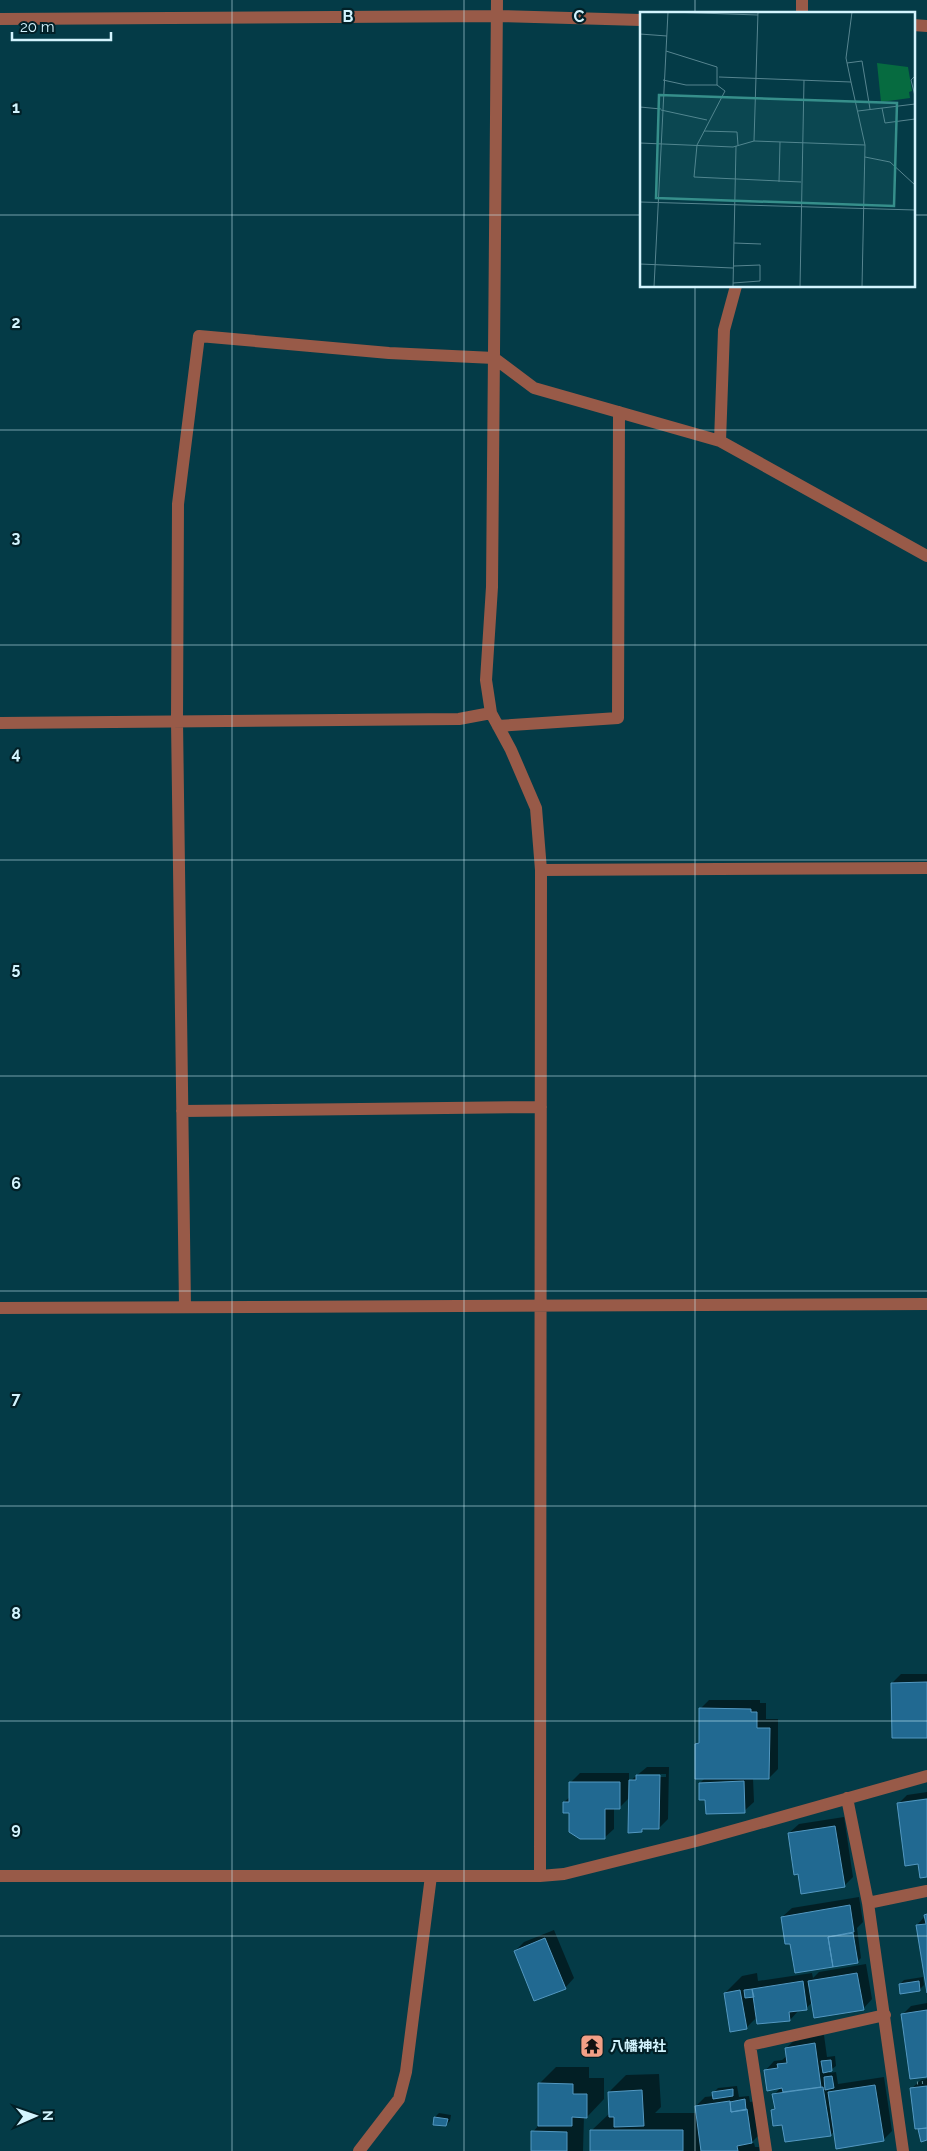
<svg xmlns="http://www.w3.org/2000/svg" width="927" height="2151" viewBox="0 0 927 2151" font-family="Raleway,'Noto Sans JP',sans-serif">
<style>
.shadow{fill:#0007;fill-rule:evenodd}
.building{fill:#216991;stroke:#5398c1}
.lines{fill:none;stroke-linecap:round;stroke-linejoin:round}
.path{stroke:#608d98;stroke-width:3;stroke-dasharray:1 4;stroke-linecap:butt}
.minor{stroke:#985a48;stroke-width:12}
.grid{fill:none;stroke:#d3f4fe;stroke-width:1;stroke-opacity:0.55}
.labels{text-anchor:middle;stroke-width:4.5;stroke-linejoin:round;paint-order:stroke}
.poi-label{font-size:14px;font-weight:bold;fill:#d3f4fe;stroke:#022027;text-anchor:start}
.inset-road{fill:none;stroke:#578590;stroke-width:1}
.view{fill:#368f8b;fill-opacity:0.15;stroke:#368f8b;stroke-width:2.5}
.inset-edge{fill:none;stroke:#d3f4fe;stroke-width:2.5}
.grid-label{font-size:16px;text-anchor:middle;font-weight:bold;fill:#d3f4fe;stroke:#022027;stroke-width:4.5;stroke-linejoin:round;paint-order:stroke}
</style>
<rect width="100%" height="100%" fill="#043b47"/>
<path class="shadow" d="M 901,1674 L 927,1674 L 927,1737 L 892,1683 Z
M 709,1700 L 760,1700 L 760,1703 L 766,1703 L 766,1719 L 778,1719 L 778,1769 L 769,1778 L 753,1778 L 754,1802 L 744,1811 L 707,1799 L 700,1783 L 705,1778 L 696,1744 L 700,1741 L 700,1709 Z
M 647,1767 L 669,1767 L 668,1819 L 659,1828 L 645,1828 L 642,1831 L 630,1797 L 619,1808 L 614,1808 L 614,1829 L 604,1838 L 571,1812 L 564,1802 L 571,1796 L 571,1782 L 580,1773 L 629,1773 L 629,1782 ZM 640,1774 L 666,1774 L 666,1777 L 638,1777 Z
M 927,1792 L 927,1798 L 907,1801 L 907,1803 L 927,1801 L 927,1876 L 898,1804 L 907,1795 Z
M 844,1817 L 853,1877 L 844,1886 L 799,1873 L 789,1833 L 799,1824 Z
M 859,1897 L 863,1922 L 857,1928 L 861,1958 L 857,1962 L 791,1942 L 782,1917 L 792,1908 Z
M 927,1914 L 927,1985 L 917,1925 Z
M 554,1930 L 574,1978 L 565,1988 L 515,1951 L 524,1942 Z
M 866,1964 L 872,1999 L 863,2009 L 813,2002 L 806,2008 L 799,2010 L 790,2020 L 758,2016 L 746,2028 L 725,1993 L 742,1976 L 757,1973 L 758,1981 L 812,1973 L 813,1978 L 819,1972 Z
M 923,1977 L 924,1985 L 920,1989 L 900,1984 L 904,1980 Z
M 927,2003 L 927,2076 L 902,2015 L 911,2006 Z
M 824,2035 L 827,2057 L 835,2056 L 836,2066 L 829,2071 L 829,2073 L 836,2072 L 838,2084 L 884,2077 L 892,2131 L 883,2140 L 835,2131 L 830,2135 L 783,2124 L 772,2110 L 776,2107 L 774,2095 L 781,2087 L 765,2071 L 774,2061 L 782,2060 L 788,2055 L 786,2048 L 796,2039 Z
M 556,2067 L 589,2067 L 589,2078 L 604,2078 L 604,2099 L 587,2117 L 584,2116 L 583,2151 L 532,2151 L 533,2132 L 539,2125 L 539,2084 Z
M 659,2074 L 661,2107 L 655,2113 L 697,2113 L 696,2106 L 705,2097 L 714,2096 L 714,2092 L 718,2088 L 737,2086 L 739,2097 L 749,2096 L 750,2102 L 756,2101 L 761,2133 L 750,2144 L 754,2143 L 755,2147 L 759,2147 L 759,2151 L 703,2151 L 701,2140 L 700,2140 L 700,2151 L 592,2151 L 592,2130 L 610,2113 L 609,2092 L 626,2075 Z
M 927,2079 L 927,2139 L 922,2140 L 911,2089 L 921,2080 Z
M 439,2113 L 451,2115 L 450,2121 L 446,2125 L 435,2117 Z"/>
<path class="building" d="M 927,1682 L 927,1738 L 892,1738 L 891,1683 Z
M 699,1708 L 751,1709 L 751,1712 L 757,1712 L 757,1728 L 770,1728 L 769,1779 L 695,1779 L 695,1744 L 699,1743 Z
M 636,1775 L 660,1775 L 659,1829 L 642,1829 L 642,1832 L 628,1833 L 629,1780 L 636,1780 Z
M 744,1781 L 745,1813 L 706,1814 L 705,1800 L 699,1800 L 699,1783 Z
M 569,1782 L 620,1782 L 620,1809 L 605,1809 L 605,1839 L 580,1839 L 569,1832 L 569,1813 L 563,1813 L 563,1802 L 569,1802 Z
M 927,1799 L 927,1877 L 920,1878 L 918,1864 L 905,1866 L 897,1803 Z
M 835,1826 L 845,1887 L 801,1894 L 798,1874 L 794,1875 L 788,1833 Z
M 850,1905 L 854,1932 L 828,1937 L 833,1967 L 795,1973 L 790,1944 L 785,1944 L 781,1917 Z
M 927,1914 L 927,1993 L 916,1925 L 926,1924 L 924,1915 Z
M 853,1933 L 858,1963 L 833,1967 L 828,1937 Z
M 545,1938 L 566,1989 L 534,2001 L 514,1951 Z
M 857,1973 L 864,2010 L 814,2018 L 808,1981 Z
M 803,1981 L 807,2010 L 789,2012 L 790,2021 L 757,2024 L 752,1989 Z
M 919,1981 L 920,1991 L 900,1994 L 899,1984 Z
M 752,1989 L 754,1997 L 745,1998 L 744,1990 Z
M 740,1990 L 747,2029 L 730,2032 L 724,1993 Z
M 927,2010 L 927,2077 L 910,2079 L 901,2014 Z
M 815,2043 L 821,2087 L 783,2092 L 782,2088 L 767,2091 L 764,2070 L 778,2068 L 777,2064 L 787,2063 L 785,2048 Z
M 831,2060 L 832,2071 L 823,2073 L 821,2061 Z
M 832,2076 L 834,2088 L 825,2090 L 824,2077 Z
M 538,2083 L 573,2084 L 573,2094 L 587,2094 L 587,2118 L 572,2117 L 572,2126 L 538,2126 Z
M 875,2085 L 884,2141 L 836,2149 L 828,2092 Z
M 927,2086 L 927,2128 L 915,2129 L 910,2088 Z
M 823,2087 L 831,2136 L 785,2142 L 782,2125 L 773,2126 L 771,2110 L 775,2109 L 772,2094 Z
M 733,2089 L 733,2096 L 713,2099 L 712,2092 Z
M 642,2090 L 644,2126 L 614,2127 L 614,2117 L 609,2117 L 608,2092 Z
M 745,2099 L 746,2110 L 731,2112 L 730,2102 Z
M 730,2101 L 731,2112 L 747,2109 L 752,2143 L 737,2146 L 738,2151 L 701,2151 L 695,2106 Z
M 434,2117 L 448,2119 L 446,2126 L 433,2125 Z
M 927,2128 L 927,2140 L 921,2142 L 918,2129 Z
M 590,2130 L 683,2130 L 683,2151 L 590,2151 Z
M 531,2131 L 567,2132 L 567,2151 L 531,2151 Z"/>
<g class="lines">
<path class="path" d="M 917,2083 L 927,2082"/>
<path class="minor" d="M 497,0 L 492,587 L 486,680 L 491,713 L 511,750 L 536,808 L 541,870 L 540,1876
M 802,14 L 802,0
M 0,19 L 498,16 L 641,20
M 913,25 L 927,26
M 720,441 L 724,330 L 736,286
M 0,723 L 459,719 L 491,713
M 498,726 L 618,718 L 619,412
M 541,870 L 927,868
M 182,1111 L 541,1107
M 185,1307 L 177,721 L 178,504 L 199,336 L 389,353 L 494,358 L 534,388 L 720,441 L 927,556
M 0,1308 L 927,1304
M 847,1798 L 868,1903 L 903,2151
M 0,1876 L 540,1876 L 564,1874 L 696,1841 L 927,1776
M 868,1903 L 927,1891
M 359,2151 L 399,2099 L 406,2072 L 431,1876
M 766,2151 L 750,2045 L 885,2015"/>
</g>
<path class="grid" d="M 232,0 L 232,2151M 464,0 L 464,2151M 695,0 L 695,14M 0,215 L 641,215M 913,215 L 927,215M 695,286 L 695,2151M 0,430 L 927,430M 0,645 L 927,645M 0,860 L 927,860M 0,1076 L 927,1076M 0,1291 L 927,1291M 0,1506 L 927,1506M 0,1721 L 927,1721M 0,1936 L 927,1936"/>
<defs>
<g id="temple-square" transform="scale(1.25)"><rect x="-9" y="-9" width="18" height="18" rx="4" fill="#f39f86" stroke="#022027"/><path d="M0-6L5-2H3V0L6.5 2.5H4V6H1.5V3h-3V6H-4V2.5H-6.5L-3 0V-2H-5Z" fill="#111"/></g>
</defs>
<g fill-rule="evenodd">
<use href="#temple-square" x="592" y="2046"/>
</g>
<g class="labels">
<g class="poi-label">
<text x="610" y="2051">八幡神社</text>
</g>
</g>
<g transform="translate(640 12)">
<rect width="275" height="275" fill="#043b47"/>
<path d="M 237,51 L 268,55 L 272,79 L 269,80 L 270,86 L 241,90 Z" fill="#066b40"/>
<path class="inset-road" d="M 30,0 L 118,3M 0,22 L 27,24M 26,39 L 77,55 L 77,73 L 85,79 L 57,133 L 54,165 L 161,170M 207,51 L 222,49 L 230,97M 275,64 L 271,68 L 275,84M 79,65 L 211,70 L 225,133 L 222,275M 23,68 L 46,73 L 77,73M 211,70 L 206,46 L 212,0M 0,95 L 21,97M 242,96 L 245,111 L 275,107M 21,98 L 67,108M 218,99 L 275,92M 64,119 L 97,120 L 98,133M 114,129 L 118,0M 0,131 L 93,135 L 114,129 L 225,133M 225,145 L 250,150 L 275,173M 139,170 L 140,130M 0,190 L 275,198M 94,231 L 121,232M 0,252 L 93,256M 93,271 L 120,269 L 120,253 L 94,254M 14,275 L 28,0M 93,275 L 96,134M 160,275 L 164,68"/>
<path class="view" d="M 19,83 L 257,91 L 254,194 L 16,186 Z"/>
<rect width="275" height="275" class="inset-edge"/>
</g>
<g class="grid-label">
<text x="348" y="22">B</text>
<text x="579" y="22">C</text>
<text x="16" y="113">1</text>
<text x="16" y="328">2</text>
<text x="16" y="543">3</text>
<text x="16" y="759">4</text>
<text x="16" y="974">5</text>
<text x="16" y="1189">6</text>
<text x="16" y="1404">7</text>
<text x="16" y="1619">8</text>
<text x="16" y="1834">9</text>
</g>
<g transform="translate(35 2116) rotate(88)" stroke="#022027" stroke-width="4" paint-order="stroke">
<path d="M0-4L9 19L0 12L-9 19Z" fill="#d3f4fe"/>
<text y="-8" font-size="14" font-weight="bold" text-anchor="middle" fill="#d3f4fe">N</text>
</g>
<path d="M12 32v8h99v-8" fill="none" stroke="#d3f4fe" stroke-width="2.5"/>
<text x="20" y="32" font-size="15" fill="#d3f4fe" stroke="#022027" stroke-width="4" paint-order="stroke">20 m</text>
</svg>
